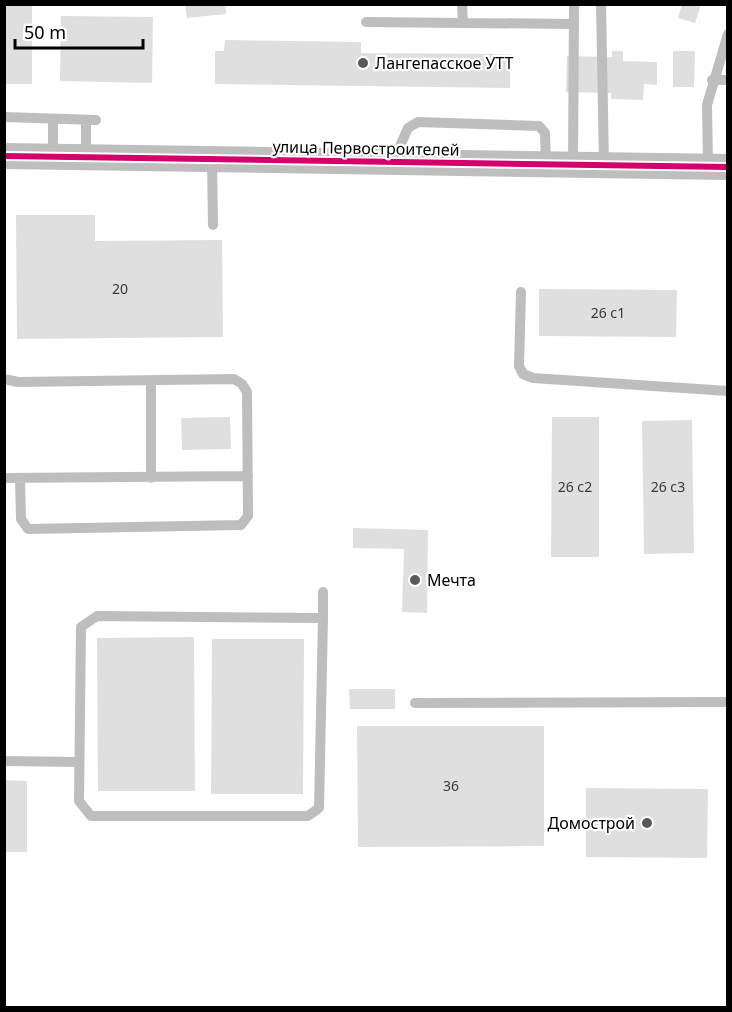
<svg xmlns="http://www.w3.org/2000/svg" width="732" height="1012" viewBox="0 0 732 1012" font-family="'Noto Sans',sans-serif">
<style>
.building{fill:#dfdfdf}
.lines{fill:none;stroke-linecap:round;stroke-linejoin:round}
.service{stroke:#bebebe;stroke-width:10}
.tertiary{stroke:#bebebe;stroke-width:26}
.cycleway-casing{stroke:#fff;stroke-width:10}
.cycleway{stroke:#d6006c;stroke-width:6}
.poi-dot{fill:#595959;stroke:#fff;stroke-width:2}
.labels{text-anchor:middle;stroke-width:4.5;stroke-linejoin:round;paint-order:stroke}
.number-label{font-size:14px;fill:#383838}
.poi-label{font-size:16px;fill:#000;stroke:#fff;text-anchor:start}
.street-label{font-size:16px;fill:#000;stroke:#fff}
</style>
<rect width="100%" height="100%" fill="#fff"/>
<path class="building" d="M 4,4 L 32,4 L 32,84 L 4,84 Z
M 185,4 L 225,4 L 226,14 L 187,18 Z
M 682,4 L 701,4 L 695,23 L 678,18 Z
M 61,16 L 153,17 L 152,83 L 60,81 Z
M 225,40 L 361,42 L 361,53 L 510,54 L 510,88 L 215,84 L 215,51 L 224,51 Z
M 612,51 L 623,51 L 623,61 L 657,62 L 657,85 L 644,84 L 643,100 L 611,99 L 611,93 L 566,92 L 567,56 L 612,57 Z
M 673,51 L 695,51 L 694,87 L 673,87 Z
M 16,215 L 95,215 L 95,241 L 222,240 L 223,337 L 17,339 Z
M 539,289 L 677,290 L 676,337 L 539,336 Z
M 230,417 L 231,449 L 182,450 L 181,418 Z
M 552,417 L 599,417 L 599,557 L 551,557 Z
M 692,420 L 694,553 L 644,554 L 642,421 Z
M 353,528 L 428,530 L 427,613 L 402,612 L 404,549 L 353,548 Z
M 194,637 L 195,791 L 98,791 L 97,638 Z
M 212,639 L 304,639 L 303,794 L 211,794 Z
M 349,689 L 395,689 L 395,709 L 350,709 Z
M 357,726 L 544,726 L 544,846 L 358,847 Z
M 4,780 L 27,781 L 27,852 L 4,852 Z
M 586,788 L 708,789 L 707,858 L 586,857 Z"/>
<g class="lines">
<path class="service" d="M 462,4 L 463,23
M 601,4 L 604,165
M 366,22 L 574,24
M 712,80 L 728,80
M 4,117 L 96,120
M 53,119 L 53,157
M 86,120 L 86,157
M 212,160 L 213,225
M 393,162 L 408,128 L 418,122 L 539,126 L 545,133 L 546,164
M 573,165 L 574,4
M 708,166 L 707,105 L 728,34
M 521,292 L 519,366 L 523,374 L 533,378 L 728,391
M 4,379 L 18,382 L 234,379 L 242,384 L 247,392 L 248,516 L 241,525 L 28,529 L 21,519 L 20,479
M 4,478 L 248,476
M 151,478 L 151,381
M 323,618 L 97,616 L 81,627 L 79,801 L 91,816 L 308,816 L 319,808 L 323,618 L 323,592
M 415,703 L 728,702
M 4,761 L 79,762"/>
<path class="tertiary" d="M 4,156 L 728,167"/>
<g class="cycleway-casing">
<path id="cycleway" d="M 4,156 L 728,167"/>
</g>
<use href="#cycleway" class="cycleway"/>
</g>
<g class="poi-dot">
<circle cx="363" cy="63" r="6"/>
<circle cx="415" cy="580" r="6"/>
<circle cx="647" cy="823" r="6"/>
</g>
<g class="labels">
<g class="number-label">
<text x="120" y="294">20</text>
<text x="608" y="318">26 с1</text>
<text x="575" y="492">26 с2</text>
<text x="668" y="492">26 с3</text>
<text x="451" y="791">36</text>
</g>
<g class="poi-label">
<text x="375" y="69">Лангепасское УТТ</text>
<text x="427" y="586">Мечта</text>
<text x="635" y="829" text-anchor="end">Домострой</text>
</g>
<g class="street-label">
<text transform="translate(366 148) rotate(1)" y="6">улица Первостроителей</text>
</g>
</g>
<rect width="732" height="1012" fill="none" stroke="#000000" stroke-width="12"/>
<path d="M15 39v9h128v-9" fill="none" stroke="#000000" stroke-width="3"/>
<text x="24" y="39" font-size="18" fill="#000000" stroke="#ffffff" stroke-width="4.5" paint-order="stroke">50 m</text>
</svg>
